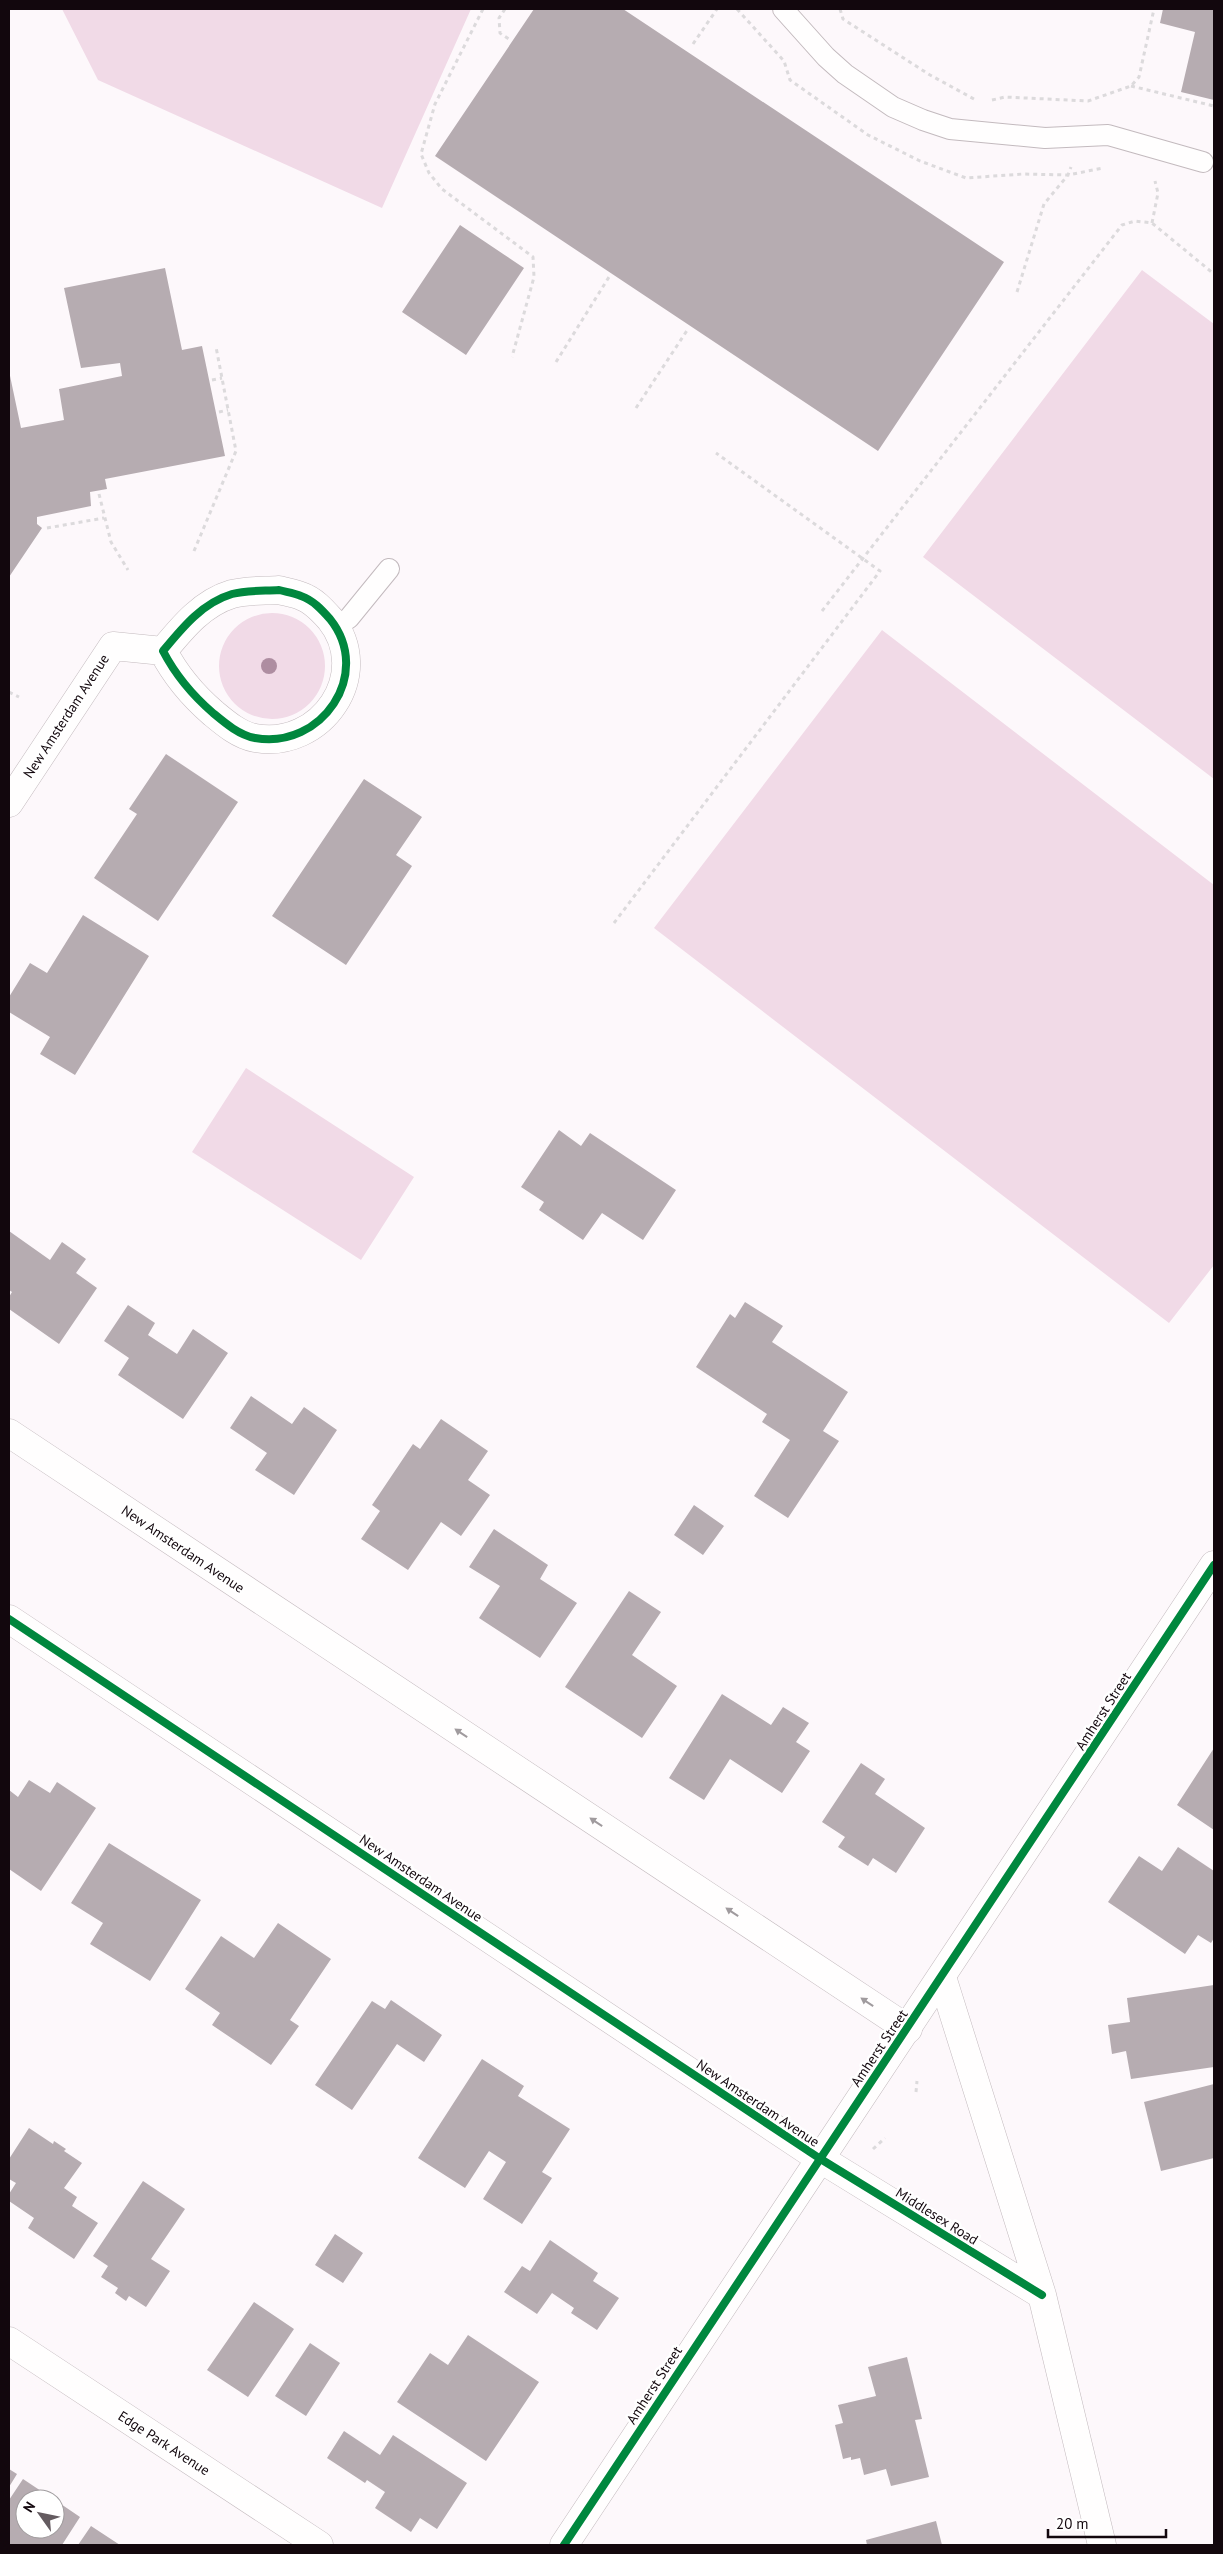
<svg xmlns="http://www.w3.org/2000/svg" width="1223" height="2554" viewBox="0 0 1223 2554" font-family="'PT Sans',sans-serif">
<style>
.green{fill:#f1dae7}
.building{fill:#b6acb1}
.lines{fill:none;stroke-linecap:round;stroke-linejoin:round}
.service-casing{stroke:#c3babe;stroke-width:22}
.minor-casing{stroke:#c3babe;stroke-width:29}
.tertiary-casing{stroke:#c3babe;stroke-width:29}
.path{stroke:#dcdadc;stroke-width:3;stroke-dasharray:4 4;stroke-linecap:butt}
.service{stroke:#fffefe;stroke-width:20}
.minor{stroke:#fffefe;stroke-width:28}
.tertiary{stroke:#fffefe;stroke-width:28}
.cycleway-casing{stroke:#fff;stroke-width:11}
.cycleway{stroke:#00873e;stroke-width:8}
.tree{fill:#ae8da1}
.oneway{fill:#a09b9e}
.labels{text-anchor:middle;stroke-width:5;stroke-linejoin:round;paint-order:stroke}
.street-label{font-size:14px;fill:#12070d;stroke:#fff}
</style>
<rect width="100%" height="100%" fill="#fdf8fb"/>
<path class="green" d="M 62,9 L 471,9 L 382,208 L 98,80 Z
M 1142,270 L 1214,324 L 1214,779 L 923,557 Z
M219 666a53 53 0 1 1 106 0a53 53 0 1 1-106 0Z
M 882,630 L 1214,885 L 1214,1265 L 1169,1323 L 654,928 Z
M 246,1068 L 414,1177 L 361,1260 L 192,1152 Z"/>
<path class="building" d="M 534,9 L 623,9 L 1004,262 L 878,451 L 435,156 Z
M 1163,9 L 1214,9 L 1214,100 L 1181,92 L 1195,32 L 1160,23 Z
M 460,225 L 524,268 L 466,355 L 402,312 Z
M 165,268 L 182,350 L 202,346 L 225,456 L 105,479 L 107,489 L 90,492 L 91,506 L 37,517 L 37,524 L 42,528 L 9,577 L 9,371 L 21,428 L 64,420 L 59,389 L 122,376 L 120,363 L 81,368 L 64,288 Z
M 166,754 L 238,802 L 158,921 L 94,878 L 137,814 L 129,809 Z
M 364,779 L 422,817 L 396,855 L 412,866 L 346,965 L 272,916 Z
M 83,915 L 149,956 L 75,1075 L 40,1054 L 50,1037 L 9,1012 L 9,997 L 30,963 L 47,973 Z
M 559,1130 L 581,1146 L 590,1133 L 676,1190 L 643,1240 L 602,1213 L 583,1240 L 539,1210 L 544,1202 L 521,1187 Z
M 9,1231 L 50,1260 L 62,1242 L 86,1259 L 76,1273 L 97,1288 L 59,1344 L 9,1309 L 9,1297 L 12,1292 L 9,1290 Z
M 745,1302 L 783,1326 L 772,1342 L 848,1392 L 823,1431 L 839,1441 L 788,1518 L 754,1496 L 790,1440 L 762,1422 L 767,1414 L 696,1367 L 730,1314 L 735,1318 Z
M 128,1305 L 155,1323 L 148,1335 L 177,1354 L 193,1329 L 228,1353 L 183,1419 L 118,1375 L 129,1358 L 104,1341 Z
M 251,1396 L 292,1424 L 304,1407 L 337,1430 L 294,1495 L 255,1470 L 267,1453 L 230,1428 Z
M 441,1419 L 488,1451 L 468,1480 L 490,1495 L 461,1536 L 441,1522 L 408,1570 L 361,1539 L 380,1511 L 372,1505 L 413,1444 L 420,1449 Z
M 694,1505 L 724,1526 L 703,1555 L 674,1535 Z
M 494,1529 L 548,1565 L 540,1579 L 577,1603 L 540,1658 L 479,1618 L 500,1586 L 469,1567 Z
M 629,1591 L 661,1612 L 632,1655 L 677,1686 L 642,1738 L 565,1687 Z
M 722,1694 L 771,1725 L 783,1707 L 809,1723 L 796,1742 L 810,1751 L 782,1793 L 730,1759 L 704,1800 L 669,1778 Z
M 1214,1748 L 1214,1830 L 1177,1805 Z
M 861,1763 L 885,1779 L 875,1794 L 925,1828 L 896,1873 L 873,1858 L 868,1866 L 838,1847 L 845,1837 L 822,1822 Z
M 29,1780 L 50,1793 L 57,1782 L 96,1808 L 41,1891 L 9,1869 L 9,1790 L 18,1797 Z
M 109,1843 L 201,1900 L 150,1981 L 90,1944 L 103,1923 L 71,1903 Z
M 1178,1847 L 1214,1871 L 1214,1938 L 1211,1943 L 1198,1935 L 1185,1954 L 1108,1902 L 1139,1856 L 1162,1871 Z
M 278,1923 L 331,1959 L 290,2020 L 299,2026 L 271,2065 L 212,2025 L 220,2013 L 185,1989 L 221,1936 L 254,1958 Z
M 1214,1985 L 1214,2067 L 1131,2079 L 1126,2051 L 1112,2054 L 1108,2025 L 1130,2022 L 1127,1998 Z
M 391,2000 L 442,2035 L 424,2062 L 397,2044 L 352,2110 L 315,2085 L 372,2001 L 385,2009 Z
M 482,2059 L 524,2086 L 518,2096 L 570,2129 L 542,2172 L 552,2178 L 522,2224 L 483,2199 L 506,2162 L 489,2151 L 465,2188 L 418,2158 Z
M 1214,2084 L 1214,2158 L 1161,2171 L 1144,2102 Z
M 29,2128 L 53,2144 L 54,2141 L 66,2149 L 64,2151 L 82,2163 L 64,2188 L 77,2197 L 72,2206 L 98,2223 L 74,2259 L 28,2228 L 34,2218 L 9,2201 L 9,2194 L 16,2183 L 9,2179 L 9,2159 Z
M 143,2181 L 185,2209 L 151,2259 L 170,2271 L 146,2307 L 129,2296 L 126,2301 L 115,2293 L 118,2288 L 101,2277 L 108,2266 L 93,2256 Z
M 335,2234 L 363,2253 L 343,2283 L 315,2265 Z
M 550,2240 L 598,2273 L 593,2281 L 619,2298 L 597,2330 L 571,2313 L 574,2308 L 552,2293 L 537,2314 L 504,2292 L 522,2266 L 530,2271 Z
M 254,2302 L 294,2329 L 248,2397 L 207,2370 Z
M 468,2335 L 539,2382 L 486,2461 L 397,2402 L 430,2353 L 448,2365 Z
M 310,2343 L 340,2363 L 306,2416 L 275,2396 Z
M 907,2357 L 922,2419 L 915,2420 L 929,2477 L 891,2486 L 886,2469 L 864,2475 L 860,2458 L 851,2460 L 851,2457 L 843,2459 L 835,2425 L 843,2423 L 838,2405 L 876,2396 L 868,2367 Z
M 344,2431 L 380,2455 L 393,2435 L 467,2483 L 437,2529 L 420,2518 L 411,2532 L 375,2508 L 385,2492 L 367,2480 L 365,2483 L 327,2458 Z
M 9,2469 L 17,2474 L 9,2487 Z
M 23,2479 L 53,2499 L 25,2499 L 25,2529 L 55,2529 L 55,2500 L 80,2517 L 62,2545 L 9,2545 L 9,2500 Z
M 936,2521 L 942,2545 L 867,2545 L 866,2540 Z
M 91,2526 L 120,2545 L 78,2545 Z"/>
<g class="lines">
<g class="service-casing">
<path id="service" d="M 783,9 L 826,57 L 845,74 L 893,107 L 923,120 L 950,129 L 1045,138 L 1108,135 L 1203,162
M 336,627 L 349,618 L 389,569"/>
</g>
<g class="minor-casing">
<path id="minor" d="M 279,590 C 286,592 294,593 301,596 C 313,600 322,610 330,619 C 374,674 321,750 255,738 C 239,735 225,723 213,713 C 191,694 176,676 163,651 C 182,628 202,603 232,594 C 246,590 264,591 279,590 Z
M 9,803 L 113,646 L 163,651
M 9,1433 L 908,2029
M 9,1619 L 819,2158 L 1042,2295
M 942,1977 L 1042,2295 L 1102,2545
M 9,2341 L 319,2545"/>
</g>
<g class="tertiary-casing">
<path id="tertiary" d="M 564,2545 L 1214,1565"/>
</g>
<path class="path" d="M 483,9 L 435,104 L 421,154 L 429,173 L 442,189 L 533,257 L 534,277 L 512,357
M 505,9 L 499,18 L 500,33 L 509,39
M 737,9 L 784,61 L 790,80 L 868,135 L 920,161 L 966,178 L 1023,174 L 1068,175 L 1103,168
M 840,9 L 843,19 L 930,75 L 974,99
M 693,44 L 717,9
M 1131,86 L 1214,106
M 992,100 L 1005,97 L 1088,101 L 1131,86 L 1139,77 L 1154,9
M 1152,223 L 1158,193 L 1155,181
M 1017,292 L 1044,204 L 1068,175 L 1071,167
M 556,362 L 609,277
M 212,380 L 222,378
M 636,408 L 688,329
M 219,412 L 228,410
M 99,494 L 111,542 L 128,570
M 47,528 L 104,518
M 194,551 L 236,451 L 216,347
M 822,611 L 1122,225 L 1135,221 L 1152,223 L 1214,274
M 9,692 L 19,697
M 614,923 L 880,571 L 716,453
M 916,2092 L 917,2081
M 873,2149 L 885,2138"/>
<use href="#service" class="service"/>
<use href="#minor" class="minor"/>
<use href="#tertiary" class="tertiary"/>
<g class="cycleway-casing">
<path id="cycleway" d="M 279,590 C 286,592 294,593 301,596 C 313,600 322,610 330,619 C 374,674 321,750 255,738 C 239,735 225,723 213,713 C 191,694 176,676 163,651 C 182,628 202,603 232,594 C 246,590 264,591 279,590 Z
M 9,1619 L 819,2158 L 1042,2295
M 564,2545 L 1214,1565"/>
</g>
<use href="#cycleway" class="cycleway"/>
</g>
<circle class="tree" cx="269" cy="666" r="8"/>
<defs><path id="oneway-solid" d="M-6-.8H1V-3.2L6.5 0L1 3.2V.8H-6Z" transform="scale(1.25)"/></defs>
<g class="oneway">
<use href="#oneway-solid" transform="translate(461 1733) rotate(-146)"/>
<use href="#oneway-solid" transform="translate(596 1822) rotate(-146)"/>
<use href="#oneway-solid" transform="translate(732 1912) rotate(-146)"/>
<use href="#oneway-solid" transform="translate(867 2002) rotate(-146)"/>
</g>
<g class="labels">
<g class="street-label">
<text transform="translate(66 716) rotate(-57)" y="5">New Amsterdam Avenue</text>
<text transform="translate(183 1549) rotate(34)" y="5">New Amsterdam Avenue</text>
<text transform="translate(1103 1711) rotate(-57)" y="5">Amherst Street</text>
<text transform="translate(421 1878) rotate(34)" y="5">New Amsterdam Avenue</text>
<text transform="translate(879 2048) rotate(-56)" y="5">Amherst Street</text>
<text transform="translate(758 2103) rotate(34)" y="5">New Amsterdam Avenue</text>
<text transform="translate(937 2216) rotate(32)" y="5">Middlesex Road</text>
<text transform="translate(654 2385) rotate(-57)" y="5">Amherst Street</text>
<text transform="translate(164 2443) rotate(33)" y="5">Edge Park Avenue</text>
</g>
</g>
<rect width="1223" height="2554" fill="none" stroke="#12070d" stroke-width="20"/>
<g transform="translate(40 2514) rotate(303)"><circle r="24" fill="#ffffff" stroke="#a09c9e"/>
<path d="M0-4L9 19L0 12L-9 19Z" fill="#645b60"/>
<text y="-8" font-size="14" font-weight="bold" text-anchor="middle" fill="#12070d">N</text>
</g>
<path d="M1048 2529v8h118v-8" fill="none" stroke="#12070d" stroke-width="2.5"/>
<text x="1056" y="2529" font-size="15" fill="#12070d" stroke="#ffffff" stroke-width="4" paint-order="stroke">20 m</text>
</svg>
